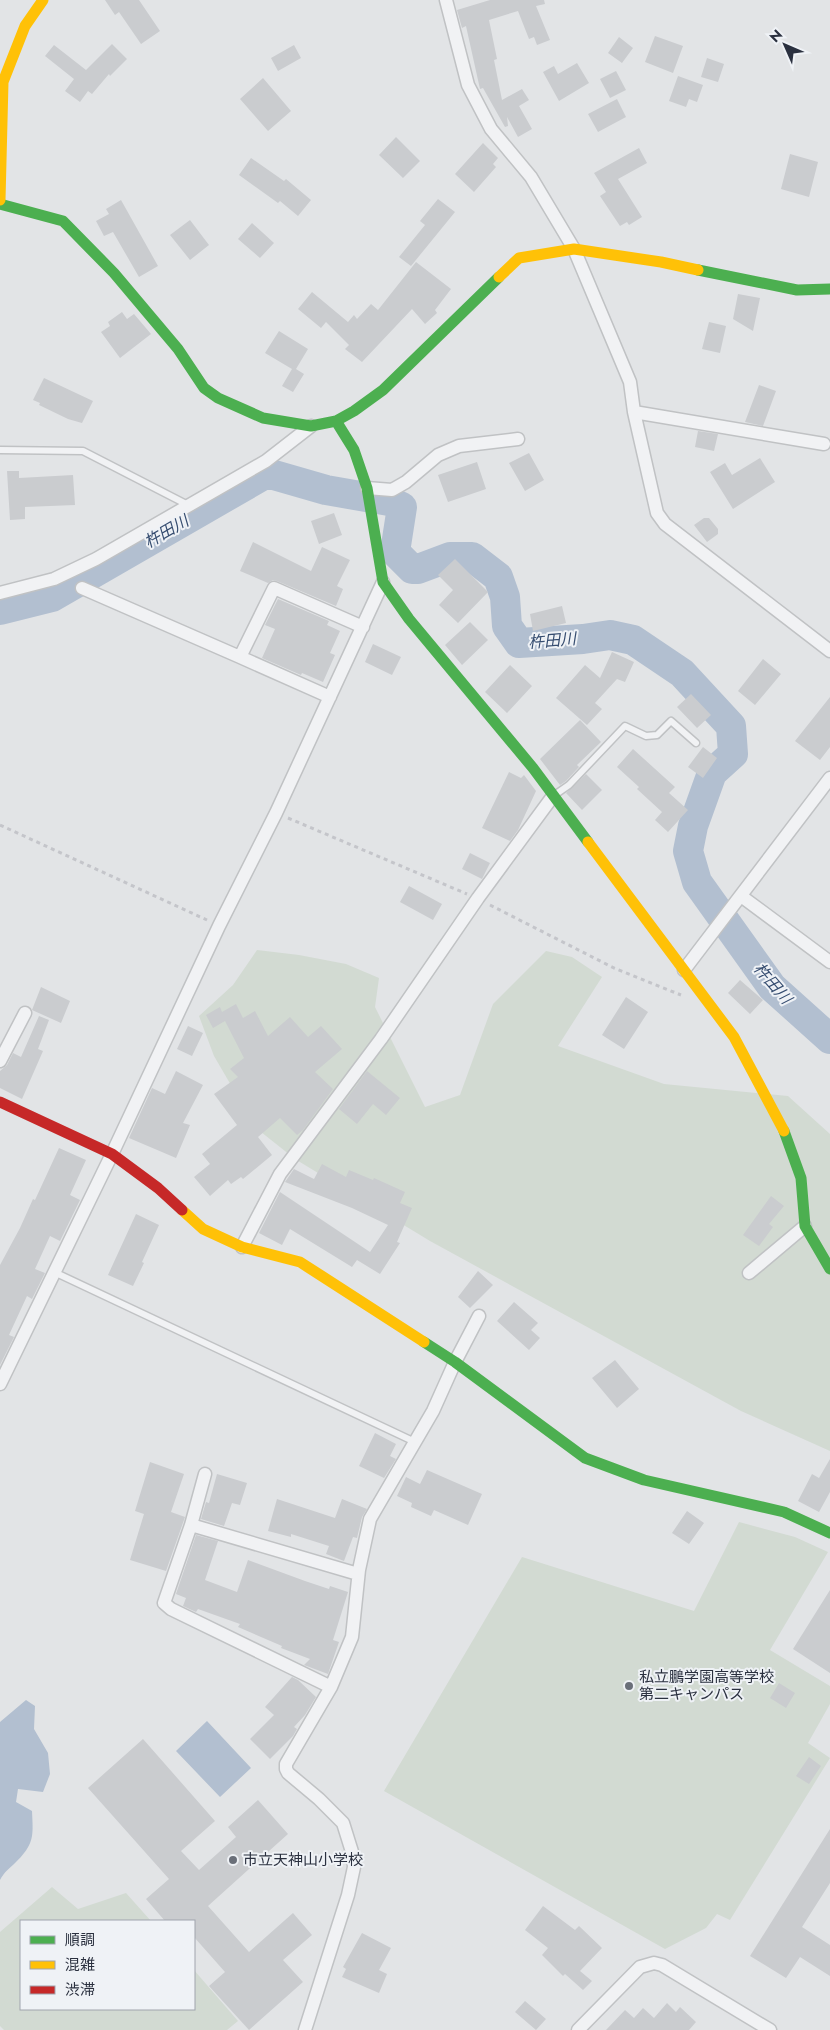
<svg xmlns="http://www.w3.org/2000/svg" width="830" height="2030" viewBox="0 0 830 2030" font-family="Jost,'Noto Sans JP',sans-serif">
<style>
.green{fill:#d2dad2}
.water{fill:#b2bfd0}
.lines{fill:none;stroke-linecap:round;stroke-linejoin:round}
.river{stroke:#b2bfd0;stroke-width:30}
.building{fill:#cacccf}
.lane-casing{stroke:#c0c2c4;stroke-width:9}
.street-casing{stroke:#c0c2c4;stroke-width:15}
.path{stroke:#c4c5ca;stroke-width:3;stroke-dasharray:4 4;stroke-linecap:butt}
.lane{stroke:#f1f2f4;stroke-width:6}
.street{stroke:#f1f2f4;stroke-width:12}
.fast{stroke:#4caf50;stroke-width:11}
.slow{stroke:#ffc107;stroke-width:11}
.jam{stroke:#c62828;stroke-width:11}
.poi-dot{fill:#6a6f79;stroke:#eff2f6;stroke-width:2}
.labels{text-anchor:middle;stroke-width:4;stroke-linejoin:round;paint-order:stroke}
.poi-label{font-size:15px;fill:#2a303f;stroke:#eff2f6;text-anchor:start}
.water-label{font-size:16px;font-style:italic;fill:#364d70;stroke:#eff2f6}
</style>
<rect width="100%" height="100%" fill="#e2e4e6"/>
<path class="green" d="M 257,950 L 299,955 L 346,964 L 379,978 L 375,1007 L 425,1107 L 460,1095 L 493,1004 L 546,951 L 572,957 L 602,977 L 558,1046 L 664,1084 L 788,1096 L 830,1134 L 830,1451 L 741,1411 L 430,1241 L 295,1159 L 256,1128 L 214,1056 L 199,1016 L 233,985 Z
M 739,1522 L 795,1537 L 828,1552 L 770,1650 L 830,1686 L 830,1704 L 808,1743 L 830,1758 L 730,1920 L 717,1914 L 706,1928 L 665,1949 L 384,1791 L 522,1557 L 694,1611 Z
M 52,1887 L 78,1909 L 126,1893 L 151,1921 L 21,1921 L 21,2009 L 194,2009 L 194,1970 L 238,2021 L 227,2030 L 4,2030 L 0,2026 L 0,1932 Z"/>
<path class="water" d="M 26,1700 L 35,1706 L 34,1729 L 48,1753 L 50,1774 L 43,1792 L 18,1789 L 16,1802 L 32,1811 C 33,1835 35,1843 16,1862 C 10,1868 4,1872 0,1880 L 0,1722 Z
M 207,1721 L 251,1768 L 220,1797 L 176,1751 Z"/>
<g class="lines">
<path class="river" d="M 0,610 L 52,597 L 267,473 L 326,490 L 389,501 L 402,507 L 395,552 L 412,569 L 418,569 L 450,557 L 472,557 L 498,577 L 505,597 L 507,626 L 519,643 L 583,639 L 610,635 L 633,640 L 682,673 L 731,726 L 733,754 L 712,773 L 693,826 L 688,851 L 697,882 L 772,987 L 830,1039"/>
</g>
<path class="building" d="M 105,0 L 139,0 L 160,31 L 141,44 L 119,12 L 115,15 Z
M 490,0 L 544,0 L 545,4 L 536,6 L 550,40 L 537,45 L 534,37 L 529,39 L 518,11 L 489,20 L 497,59 L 494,60 L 502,100 L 522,89 L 529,100 L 519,106 L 532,129 L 518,137 L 507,117 L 508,126 L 505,127 L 483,88 L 480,89 L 466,26 L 462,28 L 457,10 Z
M 655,36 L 683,46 L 673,73 L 645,62 Z
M 619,37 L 633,48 L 622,63 L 608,53 Z
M 112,44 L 127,59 L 110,76 L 109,74 L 92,94 L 88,91 L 80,102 L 65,91 L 74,79 L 45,56 L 54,45 L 86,70 Z
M 294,45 L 301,58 L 278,71 L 271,58 Z
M 707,58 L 724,64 L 718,82 L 701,77 Z
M 577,63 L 589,83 L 559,101 L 543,72 L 554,66 L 558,74 Z
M 616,71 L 626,90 L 610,98 L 600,79 Z
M 678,76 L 703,85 L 697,102 L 689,99 L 686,107 L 669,101 Z
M 263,78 L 291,111 L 268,131 L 240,99 Z
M 617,99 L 626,117 L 598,132 L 588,114 Z
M 396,137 L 420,161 L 403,178 L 379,155 Z
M 483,143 L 498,158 L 493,164 L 496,167 L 474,192 L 455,174 Z
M 639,148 L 647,163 L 618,179 L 642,217 L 629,225 L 627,222 L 620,226 L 600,196 L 606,192 L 594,173 Z
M 790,154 L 818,162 L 809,197 L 781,189 Z
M 251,158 L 284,181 L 286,179 L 311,200 L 298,216 L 280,201 L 278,203 L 239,175 Z
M 438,199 L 455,212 L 411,266 L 399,257 L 425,225 L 420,221 Z
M 121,200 L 158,266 L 139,277 L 113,232 L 104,236 L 96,221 L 109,214 L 106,209 Z
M 190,220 L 209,245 L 190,260 L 170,235 Z
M 252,223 L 274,243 L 260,258 L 238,239 Z
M 416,262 L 451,289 L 435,310 L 437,313 L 425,324 L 412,309 L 362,362 L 345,349 L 349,345 L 326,322 L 321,328 L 298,309 L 312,292 L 348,322 L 354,315 L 357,319 L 371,304 L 378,310 Z
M 738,294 L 760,298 L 753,331 L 733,319 Z
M 122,312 L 127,319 L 134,314 L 151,334 L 120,358 L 101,332 L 110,326 L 108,322 Z
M 709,322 L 726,326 L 720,353 L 702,349 Z
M 279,331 L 308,349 L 296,369 L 304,374 L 293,392 L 282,386 L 292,369 L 265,353 Z
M 44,378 L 93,401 L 82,423 L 68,419 L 39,405 L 40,403 L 33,400 Z
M 759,385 L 776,391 L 763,426 L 745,422 Z
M 698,431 L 718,434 L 714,451 L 695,447 Z
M 529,453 L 544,480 L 525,491 L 509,463 Z
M 760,458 L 775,482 L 733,509 L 710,472 L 725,463 L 732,475 Z
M 477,462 L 486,489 L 448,502 L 438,475 Z
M 7,471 L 19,471 L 19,478 L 73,475 L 75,505 L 25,507 L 25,519 L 10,520 Z
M 334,513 L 342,535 L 319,544 L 311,521 Z
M 704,518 L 709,518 L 718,529 L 718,534 L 707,542 L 694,525 Z
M 253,542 L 311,571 L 322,547 L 350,560 L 337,586 L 343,589 L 336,606 L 277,581 L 273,580 L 268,583 L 240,571 Z
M 455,559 L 488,592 L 458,623 L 439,605 L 453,590 L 438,575 Z
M 278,599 L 329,621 L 327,625 L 340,631 L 330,653 L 335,655 L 323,682 L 302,673 L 301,675 L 262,658 L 275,629 L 265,625 Z
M 562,606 L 566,623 L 533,631 L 530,614 Z
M 470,622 L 488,640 L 462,665 L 445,645 Z
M 373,644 L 401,657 L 392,675 L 365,662 Z
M 612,652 L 634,662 L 625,682 L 617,679 L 595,703 L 602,709 L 587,725 L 556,698 L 585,665 L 600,678 Z
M 763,659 L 781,674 L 755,705 L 738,691 Z
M 510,665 L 532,686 L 507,713 L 485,692 Z
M 691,694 L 711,715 L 697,728 L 677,707 Z
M 830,697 L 830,747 L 820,760 L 795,741 Z
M 580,720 L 601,742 L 577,765 L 579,767 L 566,781 L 560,785 L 540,759 Z
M 703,747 L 717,758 L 703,778 L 688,767 Z
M 633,749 L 675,787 L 669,793 L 688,810 L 668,832 L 655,820 L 662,812 L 637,789 L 639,787 L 617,767 Z
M 509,772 L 521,778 L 524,775 L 536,791 L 518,830 L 510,841 L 482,828 Z
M 586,774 L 602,790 L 582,810 L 566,793 Z
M 470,853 L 490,863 L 482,879 L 462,869 Z
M 409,886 L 442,904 L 433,920 L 400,902 Z
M 740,980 L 763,1000 L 750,1014 L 728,993 Z
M 41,987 L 70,1001 L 61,1023 L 32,1010 Z
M 626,997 L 648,1012 L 624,1049 L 602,1035 Z
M 236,1004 L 243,1018 L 255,1011 L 268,1036 L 290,1017 L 308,1037 L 321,1026 L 342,1049 L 315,1072 L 333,1089 L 303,1130 L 297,1135 L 280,1118 L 258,1137 L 272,1155 L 243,1179 L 241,1177 L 231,1184 L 228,1180 L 210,1196 L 194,1177 L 210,1164 L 202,1154 L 237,1125 L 214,1094 L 238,1077 L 230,1069 L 244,1058 L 225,1021 L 213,1028 L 206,1015 L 220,1007 L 222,1012 Z
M 39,1016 L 49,1020 L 38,1049 L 43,1051 L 22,1099 L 0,1088 L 0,1071 L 7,1065 L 13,1053 L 21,1057 Z
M 188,1026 L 203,1033 L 192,1056 L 177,1049 Z
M 176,1071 L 203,1085 L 183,1123 L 190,1125 L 176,1158 L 129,1138 L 152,1088 L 165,1094 Z
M 367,1071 L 400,1098 L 386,1115 L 373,1104 L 357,1124 L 339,1109 Z
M 59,1148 L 86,1160 L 70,1195 L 80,1200 L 60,1241 L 50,1236 L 35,1269 L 45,1273 L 32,1299 L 27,1296 L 9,1335 L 14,1337 L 0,1365 L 0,1265 L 20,1228 L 33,1199 L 35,1200 Z
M 322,1164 L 346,1177 L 349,1170 L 373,1180 L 374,1178 L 405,1192 L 400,1203 L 412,1208 L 397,1242 L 400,1243 L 380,1274 L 357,1260 L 352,1267 L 290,1229 L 282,1245 L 259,1233 L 280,1192 L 370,1252 L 388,1225 L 352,1208 L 285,1182 L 294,1169 L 314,1179 Z
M 771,1196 L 784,1206 L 769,1224 L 773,1227 L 759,1246 L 743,1235 Z
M 136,1214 L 159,1225 L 142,1262 L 144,1263 L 133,1286 L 108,1275 Z
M 478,1271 L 493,1285 L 470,1308 L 458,1297 Z
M 514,1302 L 538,1323 L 531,1330 L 540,1338 L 529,1350 L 497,1321 Z
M 615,1360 L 639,1389 L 617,1408 L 592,1378 Z
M 375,1433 L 396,1444 L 390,1456 L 396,1459 L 384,1478 L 359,1466 Z
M 830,1459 L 830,1492 L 819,1512 L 798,1501 L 812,1474 L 819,1478 Z
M 150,1462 L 184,1474 L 171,1512 L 185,1517 L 166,1571 L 130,1560 L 144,1514 L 135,1511 Z
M 427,1470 L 482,1494 L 468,1525 L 434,1510 L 431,1516 L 411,1507 L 412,1503 L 397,1496 L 406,1477 L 420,1484 Z
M 217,1474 L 247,1483 L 240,1505 L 232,1503 L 224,1526 L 201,1519 L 206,1502 L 209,1503 Z
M 277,1499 L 335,1518 L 342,1499 L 367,1509 L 362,1517 L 357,1538 L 353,1537 L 344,1561 L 326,1554 L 329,1546 L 291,1534 L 291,1537 L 268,1531 Z
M 687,1511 L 704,1523 L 689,1544 L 672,1533 Z
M 196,1535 L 218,1541 L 205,1580 L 237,1592 L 248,1560 L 305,1581 L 329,1589 L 330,1586 L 348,1592 L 333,1640 L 339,1642 L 328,1674 L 304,1665 L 310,1659 L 281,1648 L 282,1646 L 238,1627 L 240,1624 L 198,1609 L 196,1612 L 183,1606 L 186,1598 L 176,1594 Z
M 830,1590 L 830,1673 L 793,1649 Z
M 292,1677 L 298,1680 L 316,1697 L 305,1715 L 294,1727 L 297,1729 L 293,1736 L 270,1759 L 250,1739 L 274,1715 L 265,1707 Z
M 779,1683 L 795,1693 L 786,1708 L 770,1698 Z
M 143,1739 L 215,1821 L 181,1851 L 199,1870 L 236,1837 L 228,1827 L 258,1800 L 288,1834 L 208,1906 L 249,1952 L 293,1913 L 312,1935 L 283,1960 L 303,1982 L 249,2030 L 209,1986 L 225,1972 L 194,1937 L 194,1921 L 165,1921 L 146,1899 L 169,1879 L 88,1788 Z
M 809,1757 L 821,1766 L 809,1784 L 796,1776 Z
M 830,1829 L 830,1883 L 802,1927 L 830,1945 L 830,1976 L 800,1957 L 786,1978 L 750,1956 Z
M 543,1906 L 575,1930 L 579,1926 L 602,1948 L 580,1971 L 592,1981 L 583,1990 L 565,1974 L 563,1976 L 542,1955 L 548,1948 L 525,1930 Z
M 362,1933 L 391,1948 L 379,1970 L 387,1974 L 379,1993 L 342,1977 L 346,1969 L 343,1967 Z
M 525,2001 L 546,2019 L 536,2030 L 515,2012 Z
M 667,2003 L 676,2012 L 680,2007 L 696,2022 L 689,2030 L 606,2030 L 625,2010 L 634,2018 L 643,2008 L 654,2018 Z"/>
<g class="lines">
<g class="lane-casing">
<path id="lane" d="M 0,450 L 83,451 L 188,505
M 556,794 L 569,785 L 625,726 L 646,736 L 657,735 L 671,721 L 696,743
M 54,1272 L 415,1442"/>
</g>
<g class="street-casing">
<path id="street" d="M 446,0 L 468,85 L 491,129 L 531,177 L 574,249 L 630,382 L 634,412 L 657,513 L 665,524 L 830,651
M 634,412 L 824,444
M 367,488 L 392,490 L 406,482 L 438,455 L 459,446 L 518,439
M 82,588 L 240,657
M 0,593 L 54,579 L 96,559 L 266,461 L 311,426
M 330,697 L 240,657 L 274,588 L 363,627
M 741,896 L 830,962
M 684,970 L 830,778
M 0,1061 L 25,1013
M 242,1247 L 280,1174 L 381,1039 L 478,898 L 553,796
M 749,1273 L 805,1226
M 0,1384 L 112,1154 L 219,926 L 276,813 L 383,582
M 191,1525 L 205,1474
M 331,1687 L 171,1609 L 164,1603 L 191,1525 L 358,1574
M 305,2030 L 348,1895 L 354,1867 L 353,1855 L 343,1823 L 319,1799 L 288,1773 L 286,1769 L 286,1764 L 331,1687 L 352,1637 L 359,1570 L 370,1519 L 433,1411 L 455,1362 L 479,1316
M 578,2030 L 640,1967 L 654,1963 L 662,1965 L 770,2030"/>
</g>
<path class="path" d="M 288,818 L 467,894
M 0,825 L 207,920
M 490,905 L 614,968 L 681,995"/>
<use href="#lane" class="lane"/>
<use href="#street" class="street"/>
<path class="fast" d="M 0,204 L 63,221 L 114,273 L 178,349 L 204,388 L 218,398 L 263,418 L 311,426 L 336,421 L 354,411 L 383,390 L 499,277
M 698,270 L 797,290 L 830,289
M 336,421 L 354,450 L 367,488 L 383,582 L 409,619 L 533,768 L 588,842
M 784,1131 L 801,1178 L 805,1226 L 830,1269
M 424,1342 L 455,1362 L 585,1458 L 644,1480 L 784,1512 L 830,1533"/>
<path class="slow" d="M 0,200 L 3,82 L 25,26 L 43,0
M 499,277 L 519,258 L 574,249 L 661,262 L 698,270
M 588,842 L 734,1037 L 784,1131
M 182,1210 L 203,1229 L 242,1247 L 300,1262 L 424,1342"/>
<path class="jam" d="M 0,1102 L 112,1154 L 158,1188 L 182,1210"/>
</g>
<g class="poi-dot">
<circle cx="629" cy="1686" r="5"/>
<circle cx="233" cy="1860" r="5"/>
</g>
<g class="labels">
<g class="poi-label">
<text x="639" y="1682">私立鵬学園高等学校<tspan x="639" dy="17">第二キャンパス</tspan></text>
<text x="243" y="1865">市立天神山小学校</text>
</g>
<g class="water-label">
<text transform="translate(166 531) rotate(-30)" y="6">杵田川</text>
<text transform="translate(552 640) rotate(-5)" y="6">杵田川</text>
<text transform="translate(773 983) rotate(49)" y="6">杵田川</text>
</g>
</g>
<rect x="20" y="1920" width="175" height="90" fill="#eff2f6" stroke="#a0a4ad"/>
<rect x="30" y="1936" width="25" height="8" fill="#4caf50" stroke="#a0a4ad"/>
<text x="65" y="1945" font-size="15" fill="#2a303f">順調</text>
<rect x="30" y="1961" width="25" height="8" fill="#ffc107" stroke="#a0a4ad"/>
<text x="65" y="1970" font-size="15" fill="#2a303f">混雑</text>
<rect x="30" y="1986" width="25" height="8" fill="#c62828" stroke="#a0a4ad"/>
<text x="65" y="1995" font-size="15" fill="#2a303f">渋滞</text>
<g transform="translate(785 45) rotate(315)" stroke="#eff2f6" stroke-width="4" paint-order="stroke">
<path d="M0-4L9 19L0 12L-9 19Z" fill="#2a303f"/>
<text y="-8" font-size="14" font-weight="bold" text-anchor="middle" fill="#2a303f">N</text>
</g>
</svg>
